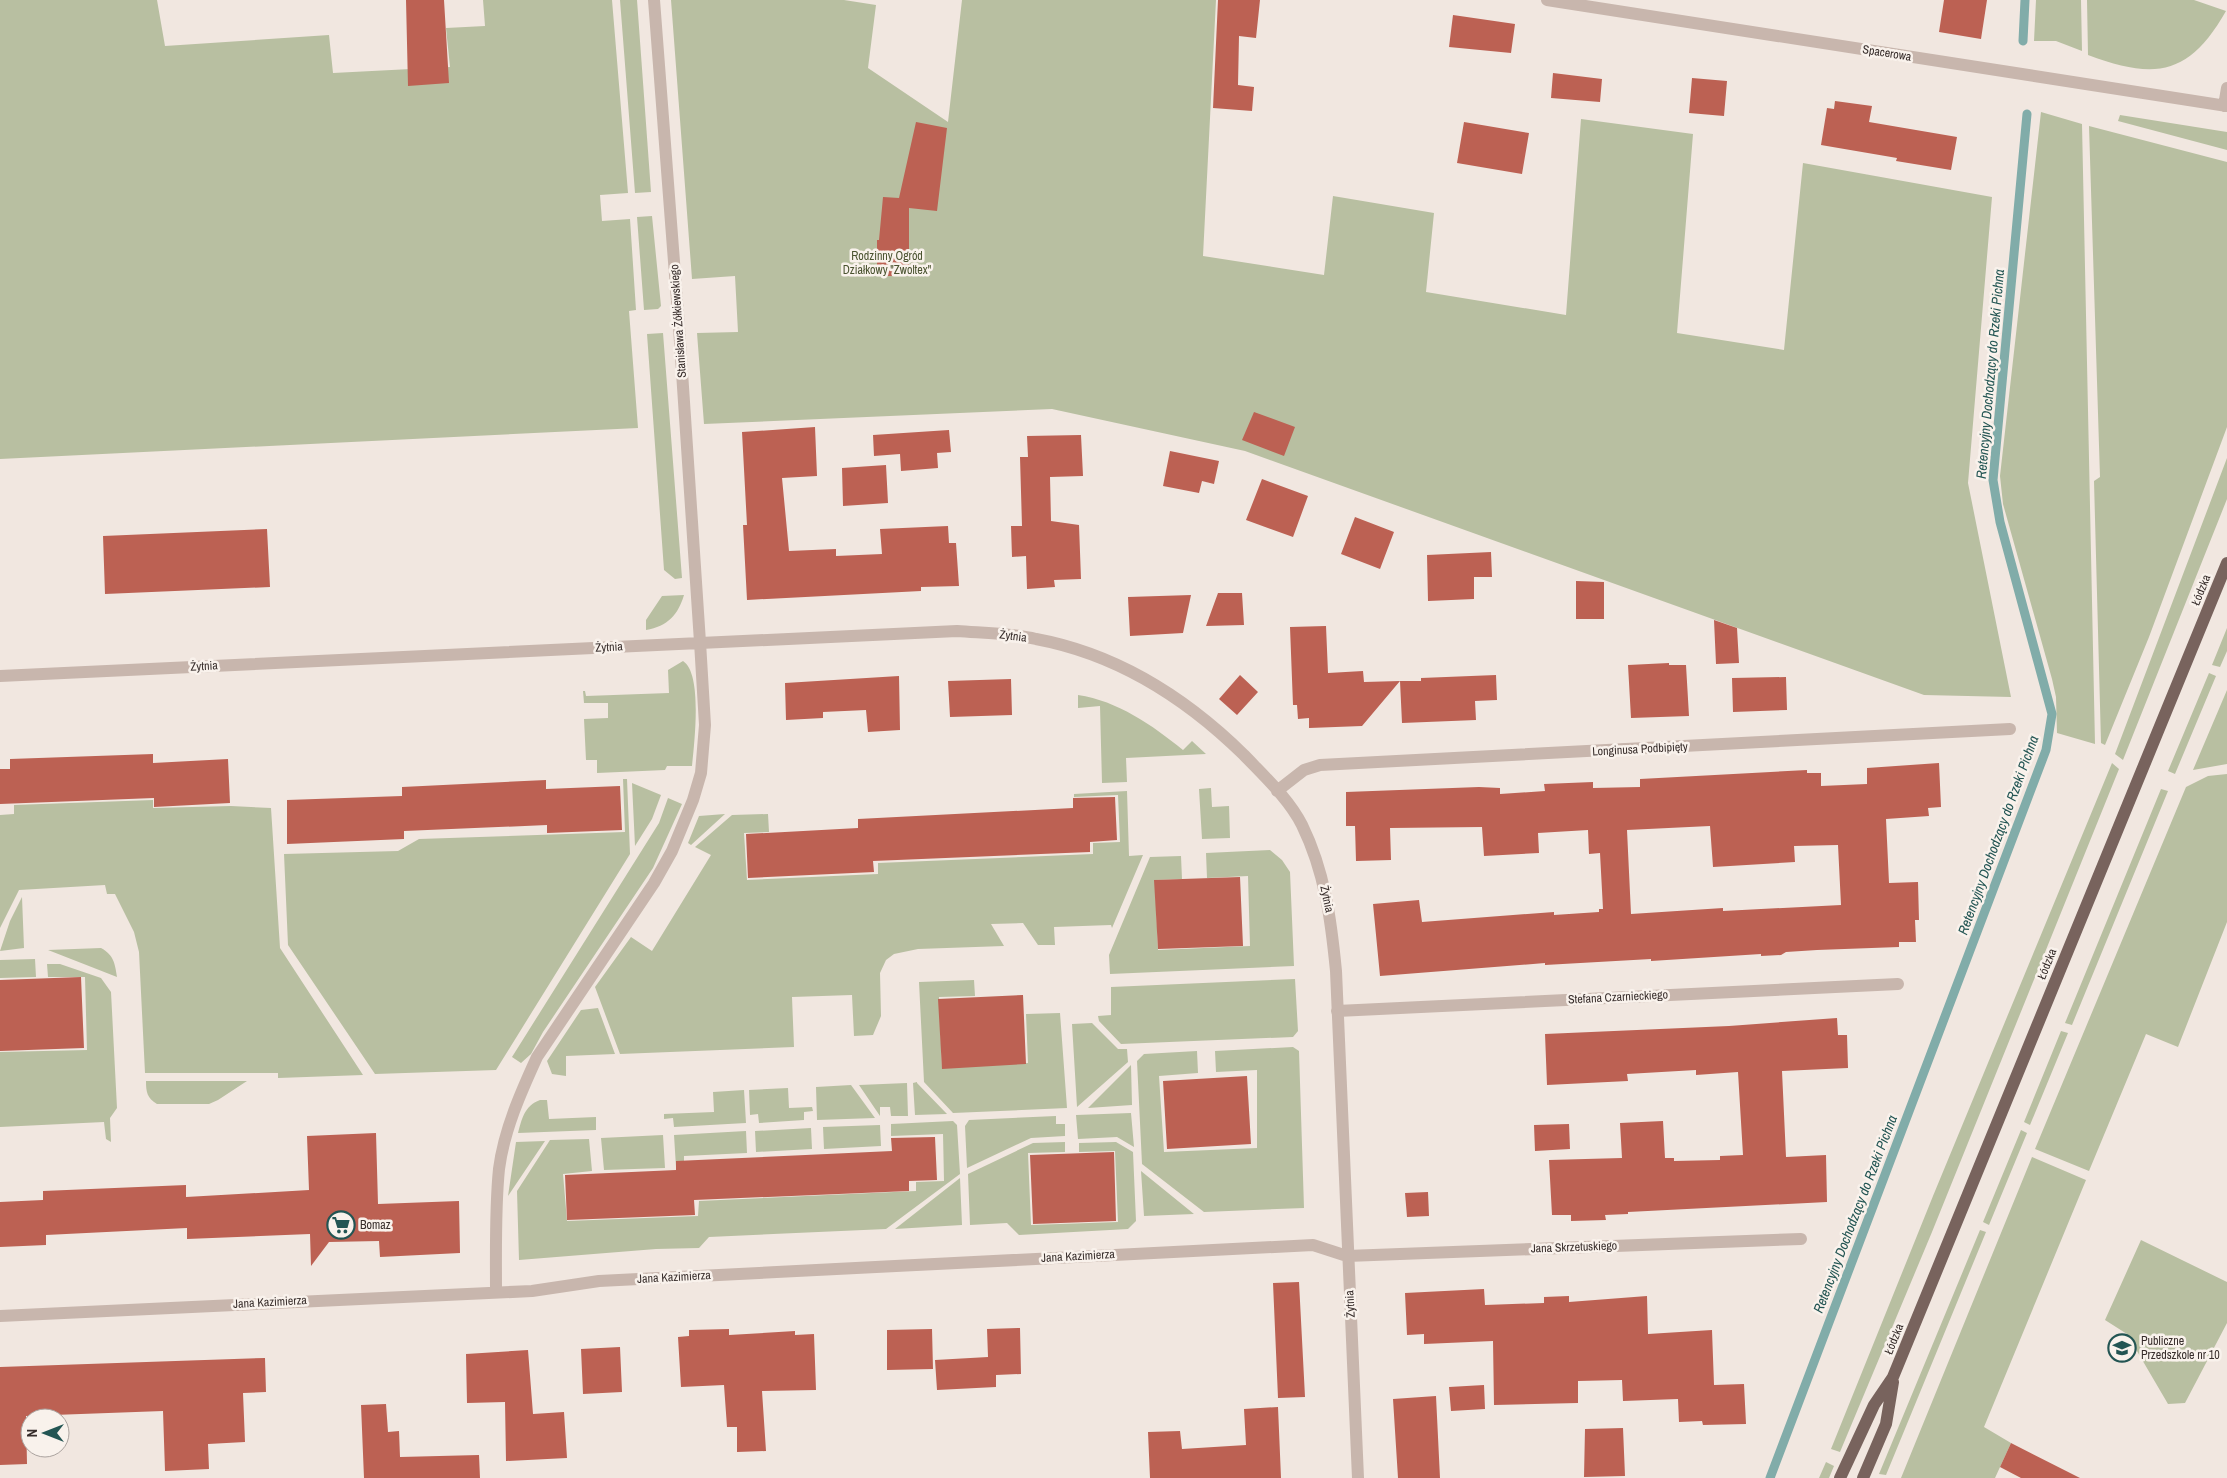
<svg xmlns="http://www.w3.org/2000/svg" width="2227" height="1478" viewBox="0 0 2227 1478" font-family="'Archivo Narrow',sans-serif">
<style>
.green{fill:#b8bfa1}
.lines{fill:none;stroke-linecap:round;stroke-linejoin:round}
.stream{stroke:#81aca9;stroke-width:9}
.building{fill:#bc6153;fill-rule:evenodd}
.minor{stroke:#c8b6ad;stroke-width:12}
.major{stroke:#78635d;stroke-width:12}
.labels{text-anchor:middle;stroke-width:5;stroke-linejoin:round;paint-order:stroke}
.street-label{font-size:12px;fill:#372d2b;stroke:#f9f2ec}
.park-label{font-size:12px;fill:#4a5330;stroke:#f9f2ec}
.poi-label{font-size:12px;fill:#372d2b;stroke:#f9f2ec;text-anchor:start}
.water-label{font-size:14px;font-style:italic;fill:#235553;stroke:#f9f2ec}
</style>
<rect width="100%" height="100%" fill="#f1e7e0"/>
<path class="green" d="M 0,0 L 157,0 L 165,46 L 329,35 L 333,73 L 450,67 L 446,28 L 485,26 L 483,0 L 612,0 L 628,193 L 600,195 L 602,221 L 630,219 L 636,310 L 629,311 L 638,428 L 0,459 Z
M 620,0 L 637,0 L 651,192 L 635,193 Z
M 671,0 L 844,0 L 876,5 L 868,68 L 948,122 L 962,0 L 1216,0 L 1203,256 L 1324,275 L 1333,196 L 1434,213 L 1426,292 L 1566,315 L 1581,119 L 1693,134 L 1677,333 L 1784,350 L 1803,163 L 1992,197 L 1968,483 L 2011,697 L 1924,695 L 1245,451 L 1052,409 L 704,424 L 697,333 L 738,332 L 735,276 L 692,279 Z
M 2036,0 L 2081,0 L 2082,51 L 2056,41 L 2034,41 Z
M 2087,0 L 2194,0 L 2226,11 C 2189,76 2155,80 2088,55 Z
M 2041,112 L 2082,124 L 2095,744 L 2057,733 L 2056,697 L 2052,679 L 2003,504 L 2000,476 Z
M 2120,115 L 2227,132 L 2227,150 L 2118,121 Z
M 2089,126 L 2227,162 L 2227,427 L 2149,637 L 2105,745 L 2101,743 L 2094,481 L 2100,477 Z
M 652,216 L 661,306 L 658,309 L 644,310 L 637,217 Z
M 663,333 L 682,578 L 675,579 L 664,570 L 647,334 Z
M 2227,458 L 2227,499 L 2123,760 L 2115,754 Z
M 684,595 C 678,615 668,626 646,630 L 646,620 L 662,596 Z
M 2227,628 L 2227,651 L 2220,667 L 2212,665 Z
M 683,661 C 703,674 694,744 692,766 L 667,766 L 665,770 L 597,773 L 597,760 L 586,760 L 584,719 L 608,718 L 608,703 L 584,703 L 583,691 L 585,691 L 586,696 L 669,693 L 668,670 Z
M 2209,673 L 2216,676 L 2175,774 L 2168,771 Z
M 2227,690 L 2227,764 L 2193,770 Z
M 1078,695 C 1118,701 1152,725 1183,750 L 1192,741 L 1206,754 L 1126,758 L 1127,782 L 1102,783 L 1100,706 L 1078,708 Z
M 2112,763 L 2119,769 L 1932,1232 L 1840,1452 L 1831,1449 L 1933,1196 Z
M 2227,774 L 2227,922 L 2178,1047 L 2146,1034 L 2089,1171 L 2035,1149 L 2186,787 L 2208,776 Z
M 623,779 L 627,779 L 630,854 L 496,1070 L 375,1074 L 288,945 L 284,854 L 398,851 L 419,839 L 625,832 Z
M 632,783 L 661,795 L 652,819 L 635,846 Z
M 1211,788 L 1212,807 L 1229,806 L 1230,838 L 1202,839 L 1199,789 Z
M 2161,789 L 2168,791 L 2072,1025 L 2065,1023 Z
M 1127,791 L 1129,856 L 1143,855 L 1112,928 L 1111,925 L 1054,927 L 1055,945 L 1038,945 L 1023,923 L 991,924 L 1004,946 L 918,949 L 894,954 L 886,960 L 880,973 L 881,1016 L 873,1035 L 854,1036 L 852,995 L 792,997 L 794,1047 L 620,1054 L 595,987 L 631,937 L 652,951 L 711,855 L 695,847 L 732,815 L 768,814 L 769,832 L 744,833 L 747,880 L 878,874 L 878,863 L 1093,854 L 1093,843 L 1120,842 L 1118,795 L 1074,797 L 1074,794 Z
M 668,798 L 682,804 L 653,868 L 543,1032 L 531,1054 L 521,1063 L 512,1057 L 659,823 Z
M 153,800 L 153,808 L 231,806 L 271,808 L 280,948 L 363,1075 L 278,1078 L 278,1073 L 145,1073 L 139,952 L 134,932 L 115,894 L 107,894 L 105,885 L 19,890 L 0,928 L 0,815 L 14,814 L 14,805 Z
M 725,814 L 691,845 L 688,843 L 699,816 Z
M 1270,850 L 1282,860 L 1290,872 L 1294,966 L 1110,974 L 1109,955 L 1150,857 L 1181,856 L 1182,879 L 1155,880 L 1158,950 L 1250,946 L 1248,876 L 1207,878 L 1206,853 Z
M 22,897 L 24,948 L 0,951 L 10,921 Z
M 101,948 C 114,955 115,964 117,977 L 48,950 Z
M 35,959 L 36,977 L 0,978 L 0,960 Z
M 47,964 L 60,964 L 101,978 L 111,992 L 117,1108 L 110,1118 L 111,1142 L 106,1139 L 104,1122 L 0,1127 L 0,1052 L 87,1050 L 85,977 L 48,977 Z
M 1295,979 L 1298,1031 L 1293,1037 L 1121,1044 L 1099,1021 L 1098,1016 L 1111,1015 L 1111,987 Z
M 974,980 L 975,996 L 939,997 L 942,1067 L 1028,1063 L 1026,1014 L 1060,1013 L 1067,1108 L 953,1113 L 924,1082 L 919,982 Z
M 598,1008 L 615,1054 L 566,1056 L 566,1076 L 552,1074 L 547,1061 L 581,1010 Z
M 1092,1023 L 1118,1049 L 1127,1049 L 1128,1062 L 1077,1107 L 1072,1024 Z
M 2061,1031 L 2068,1033 L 2030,1125 L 2024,1122 Z
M 1293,1047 L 1299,1051 L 1304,1208 L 1204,1212 L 1142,1164 L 1137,1061 L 1144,1054 L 1197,1051 L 1198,1073 L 1159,1076 L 1164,1152 L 1257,1148 L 1257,1070 L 1216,1072 L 1215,1051 Z
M 1131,1065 L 1132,1105 L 1088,1108 Z
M 146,1081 L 247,1081 L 218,1100 L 209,1104 L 157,1104 C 147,1098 146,1092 146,1081 Z
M 917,1082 L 917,1083 L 947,1114 L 915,1115 L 913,1083 Z
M 907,1083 L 908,1116 L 891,1116 L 890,1107 L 880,1107 L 880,1116 L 859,1085 Z
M 851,1085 L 875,1118 L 817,1120 L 816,1087 Z
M 788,1088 L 789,1108 L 812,1107 L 813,1111 L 804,1112 L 804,1120 L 759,1123 L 758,1114 L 750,1115 L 749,1090 Z
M 744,1090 L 746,1123 L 674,1127 L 673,1118 L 664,1119 L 664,1114 L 714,1112 L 713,1092 Z
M 540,1100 L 547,1100 L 549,1119 L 596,1117 L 596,1130 L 518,1133 C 522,1119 524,1106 540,1100 Z
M 1131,1113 L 1134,1147 L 1117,1137 L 1078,1139 L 1076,1115 Z
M 1056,1116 L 1056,1124 L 1065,1124 L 1065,1136 L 1031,1138 L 967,1168 L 965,1126 L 969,1120 Z
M 953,1121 L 957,1125 L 960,1174 L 886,1229 L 709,1237 L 699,1248 L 656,1249 L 519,1260 L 517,1191 L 550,1140 L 589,1139 L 592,1171 L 563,1174 L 567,1221 L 698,1216 L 699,1201 L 916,1191 L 916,1182 L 944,1181 L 943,1134 L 891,1136 L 891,1124 Z
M 880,1125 L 881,1146 L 824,1149 L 823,1127 Z
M 811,1128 L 812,1149 L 756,1152 L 755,1131 Z
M 2021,1130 L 2027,1133 L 1989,1225 L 1983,1222 Z
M 746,1131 L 747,1153 L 684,1156 L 684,1167 L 676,1167 L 674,1135 Z
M 663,1135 L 665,1168 L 604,1170 L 601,1138 Z
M 545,1141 L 508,1196 L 516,1142 Z
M 1065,1142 L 1065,1152 L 1028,1153 L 1031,1225 L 1118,1222 L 1115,1151 L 1079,1152 L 1079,1143 L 1116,1142 L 1133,1152 L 1136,1221 L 1128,1229 L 1019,1235 L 1007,1223 L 970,1225 L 968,1174 L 1033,1143 Z
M 2032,1157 L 2086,1180 L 1984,1427 L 2011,1443 L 1995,1478 L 1901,1478 Z
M 1141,1171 L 1194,1214 L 1144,1216 Z
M 960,1178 L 962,1225 L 895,1229 Z
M 1980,1230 L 1986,1232 L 1886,1475 L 1879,1474 Z
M 2141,1240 L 2227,1282 L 2227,1323 L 2185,1403 L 2168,1404 L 2127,1334 L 2105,1320 Z
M 1826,1462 L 1834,1466 L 1829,1478 L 1819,1478 Z"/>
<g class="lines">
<path class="stream" d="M 2023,41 L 2025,0
M 1770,1478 L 2046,750 L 2052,714 L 2000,522 L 1993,480 L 2027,114"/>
</g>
<path class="building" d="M 406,0 L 444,0 L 449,83 L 408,86 Z
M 1218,0 L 1260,0 L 1256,38 L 1239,36 L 1238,85 L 1254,87 L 1252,111 L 1213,108 Z
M 1944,0 L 1987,0 L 1981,39 L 1939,32 Z
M 1453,15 L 1515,24 L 1511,53 L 1449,47 Z
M 1553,73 L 1602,79 L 1600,102 L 1551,98 Z
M 1692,78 L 1727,81 L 1724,116 L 1689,113 Z
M 1835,101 L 1872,106 L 1869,122 L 1957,137 L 1951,170 L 1896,161 L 1897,158 L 1821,145 L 1827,108 L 1834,109 Z
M 916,122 L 947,128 L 937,211 L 909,208 L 909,276 L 877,276 L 877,240 L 879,240 L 883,197 L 899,198 Z
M 1464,122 L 1529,133 L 1522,174 L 1457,163 Z
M 1254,412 L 1295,427 L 1284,456 L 1242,440 Z
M 815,427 L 817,476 L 782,478 L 789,551 L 836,549 L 836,556 L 882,554 L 880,529 L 948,526 L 949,543 L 956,543 L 959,586 L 921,587 L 921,591 L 747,600 L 743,525 L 747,525 L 742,432 Z
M 949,430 L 951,452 L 937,453 L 938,468 L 901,471 L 900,454 L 874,456 L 873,435 Z
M 1081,435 L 1083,476 L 1050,477 L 1051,521 L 1079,525 L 1081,579 L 1054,580 L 1055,587 L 1027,589 L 1026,556 L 1012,557 L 1011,526 L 1022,526 L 1020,457 L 1028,457 L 1027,436 Z
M 1170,451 L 1219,461 L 1214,484 L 1202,481 L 1199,493 L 1163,486 Z
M 886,465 L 888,503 L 843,506 L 842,468 Z
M 1262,479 L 1308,496 L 1293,537 L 1246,520 Z
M 1355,517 L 1394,532 L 1380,569 L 1341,554 Z
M 267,529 L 270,587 L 105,594 L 103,536 Z
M 1491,552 L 1492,577 L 1474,577 L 1474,599 L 1428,601 L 1427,555 Z
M 1576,581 L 1604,582 L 1604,619 L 1576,619 Z
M 1218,593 L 1242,593 L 1244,625 L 1206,626 Z
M 1191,595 L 1183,633 L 1130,636 L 1128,597 Z
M 1714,620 L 1737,628 L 1739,663 L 1716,664 Z
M 1326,626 L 1328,673 L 1363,671 L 1364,682 L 1400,681 L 1362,726 L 1309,728 L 1309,718 L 1298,719 L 1297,705 L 1293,705 L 1290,627 Z
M 1669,663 L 1669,665 L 1686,665 L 1689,716 L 1631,718 L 1628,665 Z
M 1240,675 L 1258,692 L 1237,715 L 1219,699 Z
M 1496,675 L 1497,700 L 1475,701 L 1476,720 L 1402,723 L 1400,681 L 1421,681 L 1421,678 Z
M 899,676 L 900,730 L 868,732 L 866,710 L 823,712 L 823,718 L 786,720 L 785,683 Z
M 1786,677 L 1787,710 L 1733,712 L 1732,678 Z
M 1011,679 L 1012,715 L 950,717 L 948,681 Z
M 153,754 L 153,763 L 228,759 L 230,803 L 154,807 L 154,798 L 0,804 L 0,769 L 10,769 L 10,759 Z
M 1939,763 L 1941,807 L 1928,808 L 1929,816 L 1886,819 L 1889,883 L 1918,882 L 1919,920 L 1915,920 L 1916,942 L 1899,942 L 1899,947 L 1817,950 L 1786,952 L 1781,955 L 1761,956 L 1761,954 L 1651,961 L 1651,959 L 1545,965 L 1545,963 L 1380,976 L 1373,904 L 1419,900 L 1422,922 L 1554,912 L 1554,915 L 1599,912 L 1599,909 L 1603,909 L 1600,853 L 1589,854 L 1588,830 L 1538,833 L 1539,853 L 1484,856 L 1482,827 L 1390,828 L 1391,860 L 1356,861 L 1355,826 L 1346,826 L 1346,792 L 1479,787 L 1500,788 L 1500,794 L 1545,791 L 1544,784 L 1593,782 L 1593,788 L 1640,787 L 1640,779 L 1807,770 L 1807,773 L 1821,773 L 1821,786 L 1867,784 L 1867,768 ZM 1710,826 L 1713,867 L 1795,862 L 1794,846 L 1838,845 L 1841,905 L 1723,911 L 1723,908 L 1631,914 L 1627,830 Z
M 546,780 L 546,789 L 620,786 L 622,830 L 547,833 L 547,825 L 404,831 L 404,839 L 287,844 L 287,800 L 402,796 L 402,787 Z
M 1115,797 L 1117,840 L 1090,842 L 1090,852 L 873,861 L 874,872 L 748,878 L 746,834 L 858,828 L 858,819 L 1073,808 L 1073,798 Z
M 1240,877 L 1243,946 L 1158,949 L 1154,880 Z
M 81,977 L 84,1048 L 0,1051 L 0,980 Z
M 1023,995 L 1026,1064 L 942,1069 L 938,999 Z
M 1837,1018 L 1838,1035 L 1847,1035 L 1848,1068 L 1782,1071 L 1786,1157 L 1826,1155 L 1827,1202 L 1628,1212 L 1628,1214 L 1605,1215 L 1606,1220 L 1571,1221 L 1571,1215 L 1552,1215 L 1549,1160 L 1622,1158 L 1620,1123 L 1663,1121 L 1665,1158 L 1674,1158 L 1674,1161 L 1720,1160 L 1720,1156 L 1743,1155 L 1738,1072 L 1696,1075 L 1696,1070 L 1627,1074 L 1628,1081 L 1547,1085 L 1545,1034 L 1729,1026 Z
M 1247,1076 L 1251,1144 L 1167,1149 L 1163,1081 Z
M 1569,1124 L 1570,1149 L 1535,1151 L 1534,1125 Z
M 376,1133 L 378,1204 L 459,1201 L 460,1253 L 380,1257 L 379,1241 L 329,1242 L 311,1266 L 310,1234 L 187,1239 L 187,1228 L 46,1235 L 46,1245 L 0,1247 L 0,1202 L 43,1200 L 43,1191 L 186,1185 L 186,1197 L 309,1190 L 307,1136 Z
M 935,1137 L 937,1180 L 909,1181 L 909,1191 L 694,1200 L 695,1215 L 567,1220 L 565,1175 L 676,1170 L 676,1161 L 892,1151 L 891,1138 Z
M 1114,1152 L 1116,1221 L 1033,1224 L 1030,1155 Z
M 1428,1192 L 1429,1216 L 1407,1217 L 1405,1193 Z
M 1299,1282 L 1305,1397 L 1278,1398 L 1273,1283 Z
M 1484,1289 L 1485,1305 L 1544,1303 L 1544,1297 L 1569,1296 L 1569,1302 L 1647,1296 L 1648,1334 L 1712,1330 L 1714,1385 L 1744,1384 L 1746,1424 L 1703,1425 L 1702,1421 L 1679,1422 L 1678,1399 L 1623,1401 L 1622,1380 L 1578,1381 L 1578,1403 L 1494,1405 L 1493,1341 L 1424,1344 L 1424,1334 L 1407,1335 L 1405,1293 Z
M 1020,1328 L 1021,1374 L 996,1375 L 996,1387 L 937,1390 L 935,1360 L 988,1357 L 987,1329 Z
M 729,1329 L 729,1335 L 795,1331 L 795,1335 L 814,1334 L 816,1390 L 762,1391 L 766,1451 L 737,1452 L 737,1427 L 727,1427 L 724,1385 L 681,1387 L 678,1337 L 689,1336 L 689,1330 Z
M 932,1329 L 933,1369 L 887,1370 L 887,1330 Z
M 620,1347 L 622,1392 L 583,1394 L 581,1349 Z
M 528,1350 L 533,1414 L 564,1412 L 567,1458 L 506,1461 L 505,1402 L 467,1403 L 466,1354 Z
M 265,1358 L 266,1392 L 243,1393 L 245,1442 L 208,1444 L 209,1469 L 165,1471 L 163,1411 L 26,1416 L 27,1464 L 0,1465 L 0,1367 Z
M 1484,1385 L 1485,1409 L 1451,1411 L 1449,1387 Z
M 1436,1396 L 1440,1478 L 1398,1478 L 1393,1399 Z
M 386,1404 L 388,1432 L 399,1431 L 400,1457 L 479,1455 L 480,1478 L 364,1478 L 361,1405 Z
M 1278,1407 L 1281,1478 L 1150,1478 L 1148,1432 L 1180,1431 L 1182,1449 L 1246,1445 L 1244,1409 Z
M 1623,1428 L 1625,1476 L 1584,1477 L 1585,1429 Z
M 2011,1443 L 2080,1478 L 2021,1478 L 2000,1467 Z"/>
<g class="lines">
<path class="minor" d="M 1547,0 L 2227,106
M 2224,106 L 2227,88
M 0,676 L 957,631 C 983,633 1010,633 1036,639 C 1117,654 1186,698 1244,755 C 1264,776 1289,799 1302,825 C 1325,872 1331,920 1336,971 L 1358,1478
M 1277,791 L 1304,770 L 1320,765 L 2010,729
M 1337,1011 L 1898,984
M 496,1291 C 496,1250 495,1208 499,1169 C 504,1130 521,1092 537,1057 L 654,883 L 672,851 L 693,800 L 701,773 L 705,725 L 700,642 L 679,327 L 654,0
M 0,1316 L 532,1291 L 599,1281 L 1313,1245 L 1347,1256 L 1801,1239"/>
<path class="major" d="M 1840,1478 L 1874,1405 L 1893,1377 L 2227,563
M 1863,1478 L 1886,1424 L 1893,1382"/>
</g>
<defs>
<g id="supermarket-ring" transform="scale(1.4375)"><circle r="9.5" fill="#f9f2ec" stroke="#235553" stroke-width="1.5"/><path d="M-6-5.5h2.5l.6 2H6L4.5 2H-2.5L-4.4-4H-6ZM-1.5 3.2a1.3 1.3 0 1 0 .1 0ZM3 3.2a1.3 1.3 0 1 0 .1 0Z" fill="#235553"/></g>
<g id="school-ring" transform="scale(1.4375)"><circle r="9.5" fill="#f9f2ec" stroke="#235553" stroke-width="1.5"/><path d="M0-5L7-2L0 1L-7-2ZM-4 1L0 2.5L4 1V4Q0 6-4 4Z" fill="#235553"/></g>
</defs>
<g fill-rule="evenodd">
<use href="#supermarket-ring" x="341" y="1225"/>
<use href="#school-ring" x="2122" y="1348"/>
</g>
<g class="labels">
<g class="street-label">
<text transform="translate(1887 53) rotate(9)" y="4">Spacerowa</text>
<text transform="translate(678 321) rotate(-94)" y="4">Stanisława Żółkiewskiego</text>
<text transform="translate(2201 590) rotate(-68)" y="4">Łódzka</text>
<text transform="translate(1013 636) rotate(7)" y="4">Żytnia</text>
<text transform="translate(609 647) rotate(-3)" y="4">Żytnia</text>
<text transform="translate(204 666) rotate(-3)" y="4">Żytnia</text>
<text transform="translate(1640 749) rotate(-3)" y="4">Longinusa Podbipięty</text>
<text transform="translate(1327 899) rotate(78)" y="4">Żytnia</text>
<text transform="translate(2047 964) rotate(-68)" y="4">Łódzka</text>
<text transform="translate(1618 997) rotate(-3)" y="4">Stefana Czarnieckiego</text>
<text transform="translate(1574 1247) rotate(-2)" y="4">Jana Skrzetuskiego</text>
<text transform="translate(1078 1256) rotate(-3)" y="4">Jana Kazimierza</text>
<text transform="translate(674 1277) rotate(-3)" y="4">Jana Kazimierza</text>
<text transform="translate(270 1302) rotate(-3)" y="4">Jana Kazimierza</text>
<text transform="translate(1350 1304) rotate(-93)" y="4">Żytnia</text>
<text transform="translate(1894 1339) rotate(-68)" y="4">Łódzka</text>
</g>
<g class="park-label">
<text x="887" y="260">Rodzinny Ogród<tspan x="887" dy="14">Działkowy "Zwoltex"</tspan></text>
</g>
<g class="poi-label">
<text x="360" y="1229">Bomaz</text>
<text x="2141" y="1345">Publiczne<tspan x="2141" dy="14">Przedszkole nr 10</tspan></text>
</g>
<g class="water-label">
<text transform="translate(1990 374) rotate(-85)" y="5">Retencyjny Dochodzący do Rzeki Pichna</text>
<text transform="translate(1998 835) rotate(-70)" y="5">Retencyjny Dochodzący do Rzeki Pichna</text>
<text transform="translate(1855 1214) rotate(-69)" y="5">Retencyjny Dochodzący do Rzeki Pichna</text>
</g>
</g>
<g transform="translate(45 1433) rotate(270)"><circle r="24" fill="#f9f2ec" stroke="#aba39f"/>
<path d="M0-4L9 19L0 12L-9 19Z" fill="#235553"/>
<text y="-8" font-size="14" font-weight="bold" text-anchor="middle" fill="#372d2b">N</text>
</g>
</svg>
